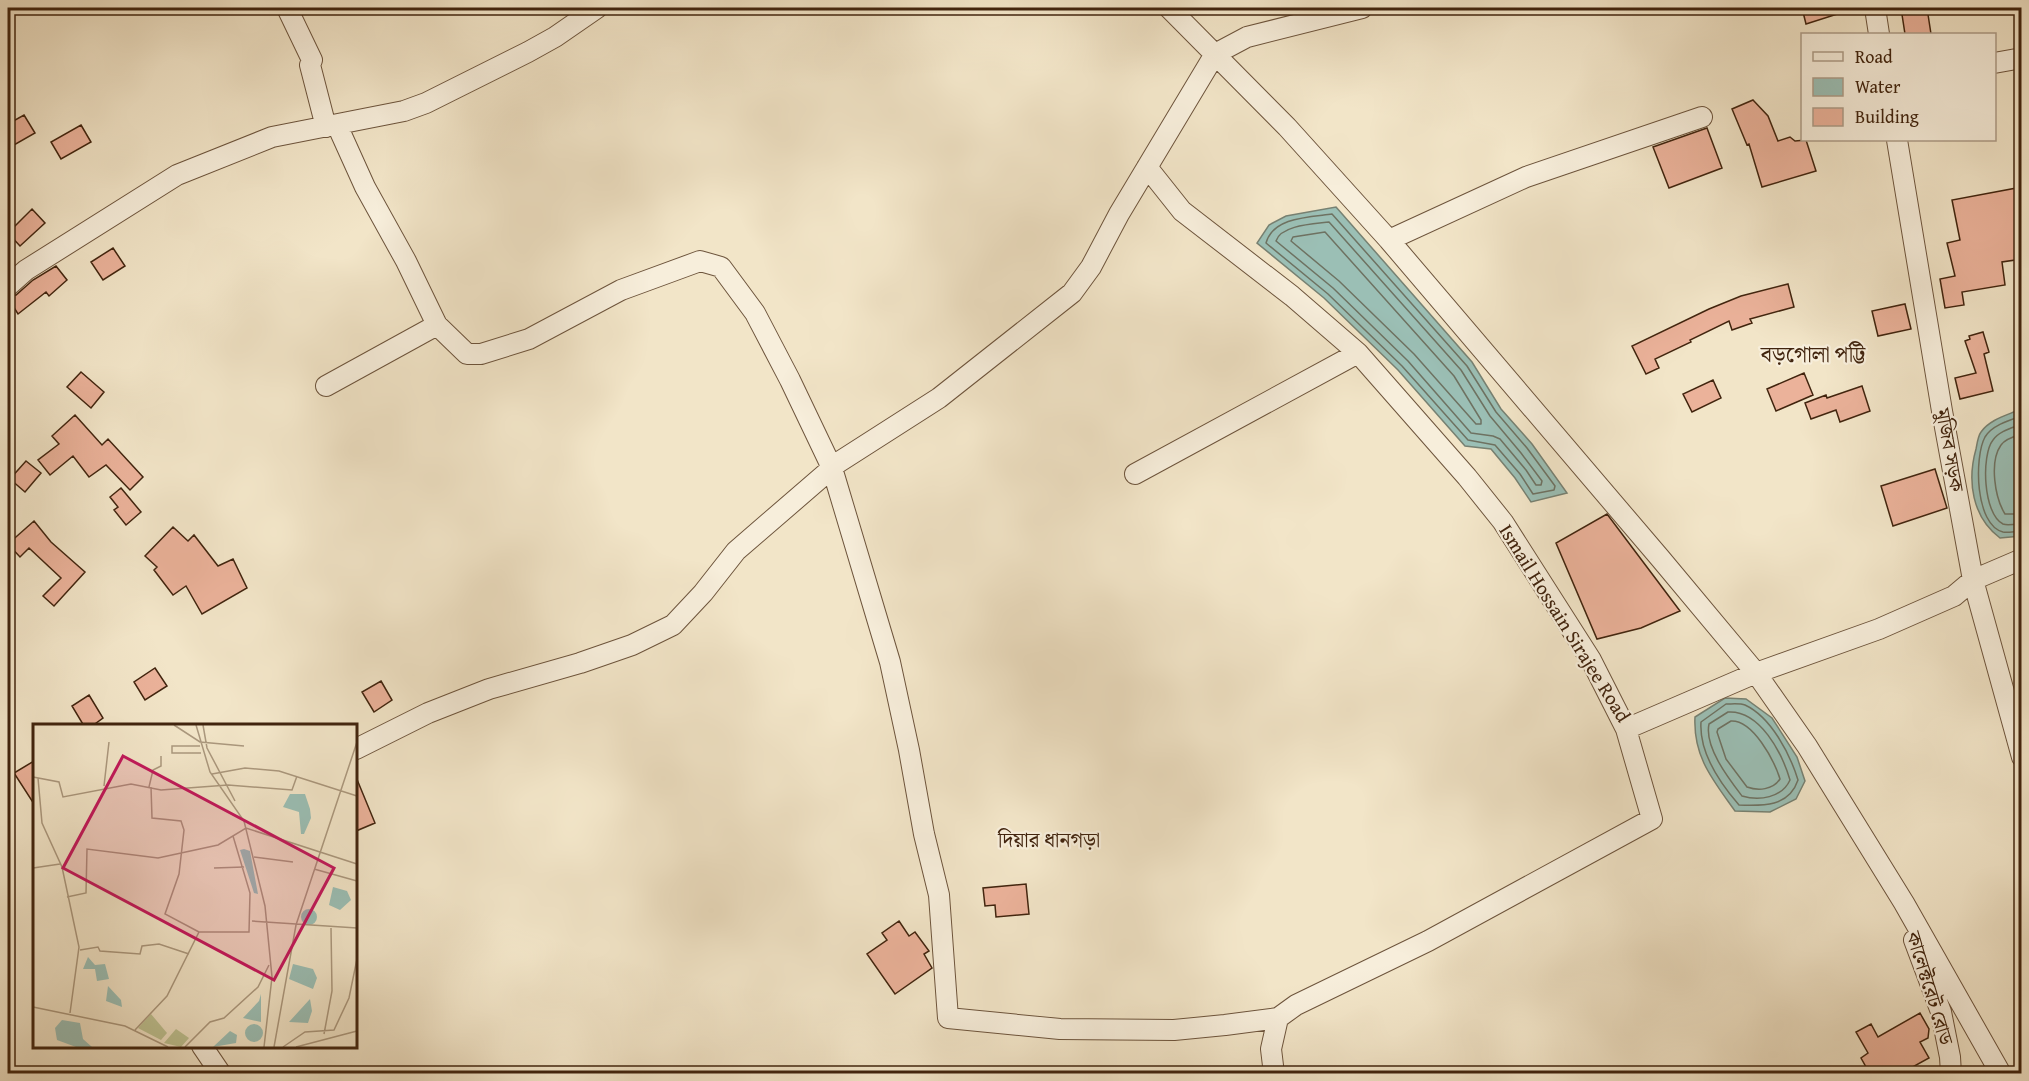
<svg xmlns="http://www.w3.org/2000/svg" width="2029" height="1081" viewBox="0 0 2029 1081" font-family="'Gentium Book Plus','Noto Serif Bengali',serif">
<style>
.water{fill:#9bbfb5;stroke:#778172;stroke-width:1.5}
.lines{fill:none;stroke-linecap:round;stroke-linejoin:round}
.shore{stroke:#6e7262;stroke-width:1.5}
.building{fill:#ebb29a;stroke:#41240e;stroke-width:1.5}
.street-casing{stroke:#6d543c;stroke-width:22}
.street{stroke:#f7eedb;stroke-width:20}
.labels{text-anchor:middle;stroke-width:4.5;stroke-linejoin:round;paint-order:stroke}
.street-label{font-size:20px;fill:#41240e;stroke:#f7eedb}
.neighbourhood-label{font-size:21px;fill:#41240e;stroke:#f7eedb}
.quarter-label{font-size:22px;fill:#41240e;stroke:#f7eedb}
.inset-road{fill:none;stroke:#ab987e;stroke-width:1.5}
.view{fill:#c2185b;fill-opacity:0.15;stroke:#c2185b;stroke-width:3}
.inset-edge{fill:none;stroke:#41240e;stroke-width:3}
</style>
<rect width="100%" height="100%" fill="#f2e5c8"/>
<filter id="stains"><feTurbulence type="fractalNoise" baseFrequency=".00333" numOctaves="4"/><feColorMatrix values="0 0 0 0 .2 0 0 0 0 .09 0 0 0 0 .02 0 0 0 .5 -.17"/></filter>
<radialGradient id="worn" r=".72"><stop offset=".6" stop-color="#630" stop-opacity="0"/><stop offset="1" stop-color="#630" stop-opacity=".3"/></radialGradient>
<path class="water" d="M 1336,207 L 1472,362 L 1501,409 L 1532,444 L 1567,493 L 1531,502 L 1515,478 L 1491,449 L 1465,446 L 1398,370 L 1324,298 L 1257,243 L 1269,225 L 1286,216 Z
M 2021,409 L 2021,536 L 2000,538 C 1972,517 1967,481 1976,449 C 1977,444 1978,436 1981,432 C 1990,419 2008,415 2021,409 Z
M 1725,698 L 1746,699 L 1772,718 L 1797,757 L 1805,781 L 1796,799 L 1770,812 L 1735,811 C 1713,780 1693,757 1695,717 Z"/>
<g class="lines">
<path class="shore" d="M 1332,214 L 1467,366 L 1496,412 L 1527,448 L 1555,486 L 1554,490 L 1533,494 L 1520,474 L 1495,445 L 1468,440 L 1402,366 L 1328,294 L 1266,243 C 1273,217 1310,217 1332,214 Z
M 1329,222 L 1461,370 L 1490,416 L 1521,453 L 1542,481 L 1541,485 L 1536,485 L 1526,470 L 1500,439 L 1493,436 L 1471,433 L 1408,361 L 1333,288 L 1276,241 C 1281,225 1314,224 1329,222 Z
M 1325,232 L 1454,376 L 1481,420 L 1481,424 L 1476,424 L 1414,354 L 1339,281 L 1291,241 L 1293,237 Z
M 2022,416 C 2010,420 1992,425 1985,437 C 1974,457 1975,525 2003,532 C 2008,533 2016,531 2022,531
M 2022,424 C 2012,428 1999,431 1993,440 C 1981,455 1983,514 2003,524 C 2008,526 2016,524 2022,523
M 2022,434 C 2015,436 2005,439 2001,445 C 1989,462 1995,498 2005,514 L 2022,514
M 1726,704 C 1732,704 1740,703 1745,705 C 1771,717 1790,754 1798,780 C 1789,807 1763,806 1739,805 C 1719,782 1699,752 1701,722 Z
M 1728,712 C 1760,710 1782,753 1790,780 C 1782,798 1759,801 1742,796 C 1729,779 1704,747 1709,724 Z
M 1731,721 C 1753,720 1774,760 1780,779 C 1773,790 1758,791 1747,787 L 1726,759 L 1717,732 L 1718,729 Z"/>
</g>
<path class="building" d="M 1802,8 L 1847,8 L 1847,11 L 1806,24 Z
M 1901,8 L 1927,8 L 1931,34 L 1905,34 Z
M 1753,100 L 1768,116 L 1778,141 L 1790,137 L 1795,141 L 1806,140 L 1816,171 L 1762,187 L 1749,144 L 1747,145 L 1732,109 Z
M 24,115 L 35,133 L 14,145 L 8,134 L 8,124 Z
M 81,125 L 91,142 L 61,159 L 51,142 Z
M 1707,128 L 1722,168 L 1669,188 L 1653,147 Z
M 2022,187 L 2022,259 L 2002,262 L 2005,285 L 1962,292 L 1964,305 L 1945,308 L 1940,279 L 1955,276 L 1947,243 L 1960,240 L 1952,200 Z
M 32,209 L 45,223 L 20,246 L 8,233 Z
M 113,248 L 125,266 L 103,280 L 91,262 Z
M 56,266 L 67,280 L 49,296 L 46,292 L 18,314 L 8,298 L 16,295 L 33,280 Z
M 1788,284 L 1794,307 L 1750,319 L 1752,323 L 1732,330 L 1729,321 L 1690,340 L 1691,342 L 1655,359 L 1659,368 L 1646,374 L 1632,346 L 1709,309 L 1741,296 Z
M 1905,304 L 1911,329 L 1878,336 L 1872,311 Z
M 1983,332 L 1989,352 L 1984,354 L 1993,391 L 1960,399 L 1955,378 L 1976,373 L 1965,341 L 1970,339 L 1969,336 Z
M 81,372 L 104,392 L 91,408 L 67,387 Z
M 1804,373 L 1813,395 L 1776,411 L 1767,389 Z
M 1713,380 L 1721,398 L 1692,412 L 1683,394 Z
M 1862,386 L 1870,411 L 1840,422 L 1836,410 L 1811,419 L 1805,403 L 1826,395 L 1827,398 Z
M 75,415 L 102,445 L 108,439 L 143,477 L 130,490 L 106,465 L 89,477 L 73,456 L 50,475 L 38,460 L 59,444 L 52,436 Z
M 26,461 L 41,473 L 25,492 L 10,479 Z
M 1935,469 L 1947,508 L 1893,526 L 1881,486 Z
M 121,488 L 141,512 L 126,525 L 114,510 L 118,507 L 110,497 Z
M 1607,514 L 1680,611 L 1641,628 L 1597,639 L 1556,543 Z
M 34,521 L 51,542 L 85,572 L 54,606 L 43,596 L 61,578 L 29,548 L 20,557 L 8,544 Z
M 173,527 L 188,541 L 194,535 L 218,566 L 233,559 L 247,588 L 202,614 L 186,586 L 173,595 L 154,570 L 157,567 L 145,556 Z
M 155,668 L 167,686 L 145,700 L 134,682 Z
M 381,681 L 392,700 L 374,712 L 362,692 Z
M 89,695 L 103,718 L 92,726 L 84,726 L 72,706 Z
M 34,761 L 34,804 L 14,773 Z
M 356,777 L 375,823 L 356,831 Z
M 1026,884 L 1029,914 L 996,917 L 995,905 L 985,906 L 983,888 Z
M 899,921 L 909,936 L 915,932 L 929,951 L 924,954 L 932,968 L 895,994 L 867,954 L 887,940 L 882,933 Z
M 1920,1013 L 1929,1029 L 1928,1038 L 1920,1042 L 1929,1058 L 1900,1074 L 1870,1074 L 1861,1058 L 1868,1053 L 1856,1032 L 1871,1024 L 1878,1037 Z"/>
<g class="lines">
<g class="street-casing">
<path id="street" d="M 287,8 L 312,60 L 310,65 L 326,127
M 1169,8 L 1287,127 L 1389,240 L 1660,558 L 1756,673 L 1807,746 L 1904,903 L 2001,1074
M 1875,8 L 1879,34
M 1994,63 L 2022,58
M 337,125 L 365,187 L 406,261 L 437,325 L 467,354 L 481,354 L 529,339 L 621,290 L 700,261 L 721,267 L 755,313 L 790,380 L 832,468 L 890,662 L 909,750 L 924,834 L 939,895 L 948,1018 L 1060,1029 L 1174,1030 L 1225,1025 L 1278,1018
M 1897,140 L 1942,411 L 1973,580 L 2022,757
M 1147,167 L 1182,211 L 1292,296 L 1358,353 L 1467,477 L 1503,522 L 1591,660 L 1626,729 L 1652,819 L 1428,941 L 1296,1005 L 1278,1018 L 1271,1049 L 1274,1074
M 1389,240 L 1526,177 L 1702,117
M 8,286 L 26,270 L 177,175 L 272,137 L 404,111 L 426,103 L 528,52 L 555,37 L 597,8
M 326,386 L 437,325
M 1135,474 L 1358,353
M 1626,729 L 1756,673 L 1879,629 L 1954,596 L 1973,580 L 2022,559
M 356,749 L 428,713 L 489,689 L 580,663 L 632,645 L 673,625 L 703,593 L 736,551 L 839,462 L 939,398 L 1072,293 L 1091,267 L 1119,214 L 1215,54 L 1247,37 L 1362,8
M 1914,940 L 1941,1012 L 1950,1057 L 1951,1074
M 202,1046 L 221,1074"/>
</g>
<use href="#street" class="street"/>
</g>
<g class="labels">
<g class="street-label">
<text transform="translate(1950 450) rotate(80)" y="7">মুজিব সড়ক</text>
<text transform="translate(1565 623) rotate(58)" y="7">Ismail Hossain Sirajee Road</text>
<text transform="translate(1930 988) rotate(73)" y="7">কালেক্টরেট রোড</text>
</g>
<g class="neighbourhood-label">
<text x="1049" y="847">দিয়ার ধানগড়া</text>
</g>
<g class="quarter-label">
<text x="1813" y="362">বড়গোলা পট্টি</text>
</g>
</g>
<g transform="translate(33 724)">
<rect width="324" height="324" fill="#f2e5c8"/>
<path d="M 118,290 L 134,309 L 128,316 L 105,304 ZM 143,305 L 156,314 L 148,323 L 131,319 Z" fill="#bec393"/>
<path d="M 257,70 L 272,70 L 277,85 L 278,94 L 271,110 L 268,110 L 266,88 L 250,83 ZM 211,125 L 217,127 L 225,170 L 221,169 L 207,126 ZM 300,163 L 314,167 L 318,176 L 307,186 L 296,181 ZM268 193a8 8 0 1 1 16 0a8 8 0 1 1-16 0ZM 55,233 L 62,241 L 72,240 L 76,255 L 64,257 L 62,245 L 50,245 ZM 260,240 L 280,245 L 284,254 L 280,265 L 256,255 ZM 75,262 L 88,276 L 89,283 L 73,277 ZM 228,270 L 228,298 L 210,294 L 226,277 ZM 277,275 L 279,287 L 275,299 L 256,298 ZM 29,296 L 47,299 L 50,315 L 59,323 L 43,323 L 24,316 L 22,304 ZM212 309a9 9 0 1 1 18 0a9 9 0 1 1-18 0ZM 197,307 L 204,311 L 203,319 L 180,323 Z" fill="#9bbfb5"/>
<path class="inset-road" d="M 141,1 L 167,18 L 211,22M 163,1 L 177,48 L 211,97 L 232,182 L 239,253 L 231,323M 170,1 L 174,24 L 202,77M 167,22 L 139,22 L 139,29 L 168,29M 179,50 L 212,44 L 246,47 L 324,72M 0,53 L 26,58 L 30,73 L 98,60 L 128,66 L 195,61 L 259,66 L 264,52M 5,54 L 9,99 L 29,143 L 46,223 L 37,289M 71,62 L 76,18M 116,63 L 120,46 L 128,42 L 128,32M 118,63 L 119,94 L 148,97 L 151,106 L 146,150 L 132,190 L 166,208M 221,133 L 260,138M 0,144 L 27,140M 181,144 L 211,143M 281,145 L 324,157M 34,173 L 53,169 L 54,125 L 125,134 L 185,121 L 213,104 L 324,140M 219,197 L 324,204M 47,226 L 65,223 L 67,227 L 107,230 L 109,222 L 126,220 L 156,230M 0,283 L 92,302 L 135,323M 102,306 L 134,272 L 166,208 L 216,208 L 217,169 L 200,112M 291,310 L 299,267 L 298,204M 152,323 L 177,298 L 191,294 L 225,263 L 236,241M 241,323 L 263,201 L 324,18M 250,323 L 272,308 L 301,306 L 316,274 L 324,235M 263,323 L 324,307"/>
<path class="view" d="M 90,32 L 301,144 L 241,256 L 30,144 Z"/>
<rect width="324" height="324" class="inset-edge"/>
</g>
<rect width="2029" height="1081" fill="none" stroke="#f2e5c8" stroke-width="30"/>
<rect x="9" y="9" width="2011" height="1063" fill="none" stroke="#41240e" stroke-width="3"/>
<rect x="15" y="15" width="1999" height="1051" fill="none" stroke="#41240e" stroke-width="1.5"/>
<rect x="1801" y="33" width="195" height="108" fill="#f7eedb" stroke="#ae9d89" stroke-width="1.5"/>
<rect x="1813" y="52" width="30" height="9" fill="#f7eedb" stroke="#ae9d89" stroke-width="1.5"/>
<text x="1855" y="63" font-size="18" fill="#41240e">Road</text>
<rect x="1813" y="78" width="30" height="18" fill="#9bbfb5" stroke="#ae9d89" stroke-width="1.5"/>
<text x="1855" y="93" font-size="18" fill="#41240e">Water</text>
<rect x="1813" y="108" width="30" height="18" fill="#ebb29a" stroke="#ae9d89" stroke-width="1.5"/>
<text x="1855" y="123" font-size="18" fill="#41240e">Building</text>
<rect width="100%" height="100%" filter="url(#stains)"/>
<rect width="100%" height="100%" fill="url(#worn)"/>
</svg>
